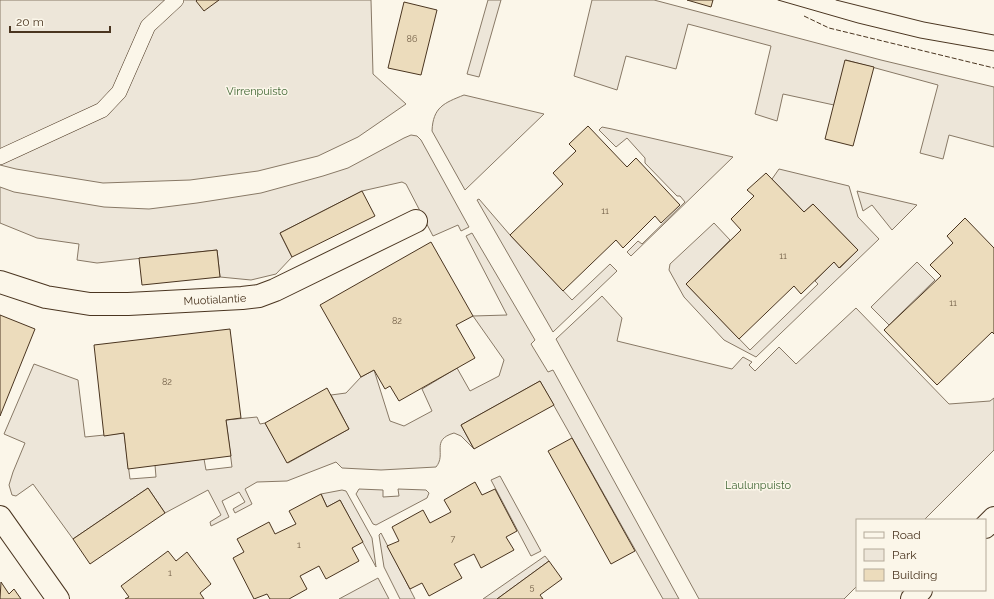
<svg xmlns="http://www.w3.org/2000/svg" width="994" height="599" viewBox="0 0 994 599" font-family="Raleway,sans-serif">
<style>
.green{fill:#ede6d9;stroke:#887966}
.building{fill:#ecdcbc;stroke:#4a3520}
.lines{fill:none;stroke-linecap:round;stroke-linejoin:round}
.service-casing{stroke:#4a3520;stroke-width:16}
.minor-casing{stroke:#4a3520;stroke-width:24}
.service{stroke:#fbf6e9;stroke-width:15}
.minor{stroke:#fbf6e9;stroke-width:22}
.tram{stroke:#4a3520;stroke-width:1}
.fence{stroke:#4a3520;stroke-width:1;stroke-dasharray:5 2;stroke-linecap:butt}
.labels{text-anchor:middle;stroke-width:3;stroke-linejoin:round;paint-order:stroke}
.number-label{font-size:9px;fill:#725f47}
.park-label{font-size:11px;fill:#436837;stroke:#fbf6e9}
.street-label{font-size:11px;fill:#4a3520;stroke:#fbf6e9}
</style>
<rect width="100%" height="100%" fill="#fbf6e9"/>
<path class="green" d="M 0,0 L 371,0 L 373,74 L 406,104 L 358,137 L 318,156 L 258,171 L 190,180 L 103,183 L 16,169 L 0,165 Z
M 488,0 L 501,0 L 479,77 L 467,74 Z
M 592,0 L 654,0 L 881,60 L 994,87 L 994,147 L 949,135 L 943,159 L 920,153 L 938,85 L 846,60 L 834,105 L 783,94 L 777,121 L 755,114 L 771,46 L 688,24 L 676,69 L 626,56 L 617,90 L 574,76 Z
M 464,95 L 544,114 L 465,190 L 432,131 C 433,107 444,103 464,95 Z
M 602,127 L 612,129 L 733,157 L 631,256 L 627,252 L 638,241 L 642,244 L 685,202 L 680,196 L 677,196 L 645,163 L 645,158 L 627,138 L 616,147 L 599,130 Z
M 411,135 L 417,136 L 421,140 L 469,227 L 461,231 L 458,225 L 433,236 L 406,184 L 402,182 L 362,191 L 280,233 L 292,257 L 276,274 L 251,280 L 220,277 L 217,250 L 97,263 L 77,260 L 79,244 L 37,238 L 0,223 L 0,187 L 14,192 L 104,207 L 149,209 L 197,203 L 261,193 L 323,176 L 348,168 L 404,138 Z
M 779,169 L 849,186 L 858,217 L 879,239 L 756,357 L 724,340 L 684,297 L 669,270 L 670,264 L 714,223 L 730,240 L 686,284 L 750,350 L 818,284 L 815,281 L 834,262 L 840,268 L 858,250 L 813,204 L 804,212 L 772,179 Z
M 857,191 L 917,205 L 892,230 L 872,205 L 863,211 Z
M 479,199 L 510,235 L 572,300 L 610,264 L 617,271 L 553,332 L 477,200 Z
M 472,233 L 535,340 L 531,344 L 548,372 L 553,370 L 679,599 L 663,599 L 540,381 L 461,425 L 474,449 L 461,436 L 454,433 C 430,440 447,454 436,467 L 381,470 L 342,468 L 336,462 L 287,481 L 257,482 L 245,489 L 252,504 L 235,513 L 233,509 L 245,502 L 239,492 L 222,501 L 229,517 L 211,526 L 210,522 L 221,515 L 208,490 L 165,513 L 148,488 L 73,539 L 33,484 L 16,496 L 12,495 L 9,485 L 13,472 L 25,443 L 4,434 L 34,364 L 78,380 L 85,437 L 124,433 L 130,479 L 156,477 L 155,465 L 204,459 L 206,470 L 232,467 L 226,420 L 257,417 L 260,424 L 265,423 L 288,463 L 349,429 L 331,395 L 346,393 L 361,377 L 374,370 L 390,421 L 404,426 L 432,411 L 422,389 L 457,368 L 470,391 L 499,376 L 504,360 L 473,316 L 507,315 L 466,236 Z
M 917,262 L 935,280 L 889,325 L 871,307 Z
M 602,296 L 622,318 L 617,341 L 732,369 L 743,357 L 752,362 L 749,365 L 755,371 L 779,347 L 796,364 L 856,308 L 949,404 L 990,401 L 994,398 L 994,450 L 924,520 L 857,520 L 857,586 L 844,599 L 699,599 L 556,339 Z
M 500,476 L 541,551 L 531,556 L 491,480 Z
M 359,489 L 383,490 L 383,497 L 399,496 L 398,489 L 426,490 L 429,493 L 427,498 L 376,525 L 373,524 L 356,494 Z
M 342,490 L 346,491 L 372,538 L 376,567 L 340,500 L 327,507 L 321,494 Z
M 381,533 L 415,599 L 400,599 L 384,567 L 379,535 Z
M 545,556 L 549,561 L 497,599 L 483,599 Z
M 378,578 L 389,599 L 339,599 Z"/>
<path class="building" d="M 197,0 L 219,0 L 204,11 L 196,1 Z
M 687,0 L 713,0 L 711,7 Z
M 404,2 L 437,10 L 421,75 L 388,68 Z
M 845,60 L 874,67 L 853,146 L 825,139 Z
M 588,126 L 627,167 L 636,158 L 680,205 L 661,223 L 655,216 L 623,248 L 616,240 L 563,291 L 510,235 L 563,184 L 553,173 L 576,151 L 569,144 Z
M 766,173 L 804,212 L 813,204 L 858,250 L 839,268 L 834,262 L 801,294 L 794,286 L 739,339 L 686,284 L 741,230 L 731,219 L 754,196 L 747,190 Z
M 362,191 L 375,216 L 292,257 L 280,233 Z
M 965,218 L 994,248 L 994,334 L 992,332 L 937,385 L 884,330 L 941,276 L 930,265 L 953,243 L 947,236 Z
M 431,242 L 473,316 L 456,325 L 475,358 L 399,401 L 390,386 L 385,389 L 374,370 L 361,377 L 320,305 Z
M 217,250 L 220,277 L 142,285 L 139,258 Z
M 0,315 L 35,329 L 0,416 Z
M 230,329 L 241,418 L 226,420 L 231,456 L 128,469 L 124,433 L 104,436 L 94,345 Z
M 540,381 L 554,405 L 474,449 L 461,425 Z
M 327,388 L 349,429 L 287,463 L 265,423 Z
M 572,438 L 635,551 L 611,564 L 548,451 Z
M 475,482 L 482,495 L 495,489 L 517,531 L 506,537 L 514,550 L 481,568 L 474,554 L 454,564 L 462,578 L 429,596 L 422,583 L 410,589 L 387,546 L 399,541 L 392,527 L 423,510 L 430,523 L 451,512 L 444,500 Z
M 148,488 L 165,513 L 90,564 L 73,539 Z
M 321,494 L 327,507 L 340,500 L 363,542 L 352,548 L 359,561 L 326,579 L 319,566 L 300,576 L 307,589 L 289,599 L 270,599 L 267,594 L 254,599 L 233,558 L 244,552 L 237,539 L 269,522 L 275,534 L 296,524 L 289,511 Z
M 168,551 L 176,561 L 187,552 L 211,584 L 200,593 L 204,599 L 125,599 L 129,597 L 121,586 Z
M 549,561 L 562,579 L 540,595 L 543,599 L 497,599 Z
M 1,582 L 9,594 L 14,589 L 21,599 L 0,599 Z"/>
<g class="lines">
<g class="service-casing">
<path id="service" d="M 0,157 L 102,110 L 119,92 L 148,26 L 176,0"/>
</g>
<g class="minor-casing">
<g id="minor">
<path id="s1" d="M 0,282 L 46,297 L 90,304 L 128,304 L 242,298 L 259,296 L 275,290 L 416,221"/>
<path d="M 0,517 L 58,599"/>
<path d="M 985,527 L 994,518"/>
<path d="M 912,599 L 921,590"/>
</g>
</g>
<use href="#service" class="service"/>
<use href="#minor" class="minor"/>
<path class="tram" d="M 778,0 L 858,23 L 920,38 L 994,51
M 836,0 L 924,22 L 994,35"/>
<path class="fence" d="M 804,16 L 829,28 L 994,68"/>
</g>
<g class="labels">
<g class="number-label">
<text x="412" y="42">86</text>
<text x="605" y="214">11</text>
<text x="783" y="259">11</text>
<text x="953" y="306">11</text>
<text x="397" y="324">82</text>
<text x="167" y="385">82</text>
<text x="453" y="542">7</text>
<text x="299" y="548">1</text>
<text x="170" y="576">1</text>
<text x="532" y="590">5</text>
</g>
<g class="park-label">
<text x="257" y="95">Virrenpuisto</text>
<text x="758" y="489">Laulunpuisto</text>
</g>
<g class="street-label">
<text dy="4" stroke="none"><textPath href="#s1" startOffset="218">Muotialantie</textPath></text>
</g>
</g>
<rect x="856" y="519" width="130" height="72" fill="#fbf6e9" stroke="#b4a999"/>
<rect x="864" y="532" width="20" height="6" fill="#fbf6e9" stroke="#b4a999"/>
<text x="892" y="539" font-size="12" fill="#4a3520">Road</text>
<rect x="864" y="549" width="20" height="12" fill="#ede6d9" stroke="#b4a999"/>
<text x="892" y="559" font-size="12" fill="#4a3520">Park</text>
<rect x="864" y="569" width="20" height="12" fill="#ecdcbc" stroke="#b4a999"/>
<text x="892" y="579" font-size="12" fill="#4a3520">Building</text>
<path d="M10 26v6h100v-6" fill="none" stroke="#4a3520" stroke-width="2"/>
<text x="16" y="26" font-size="12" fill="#4a3520" stroke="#fbf6e9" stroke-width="3" paint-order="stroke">20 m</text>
</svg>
